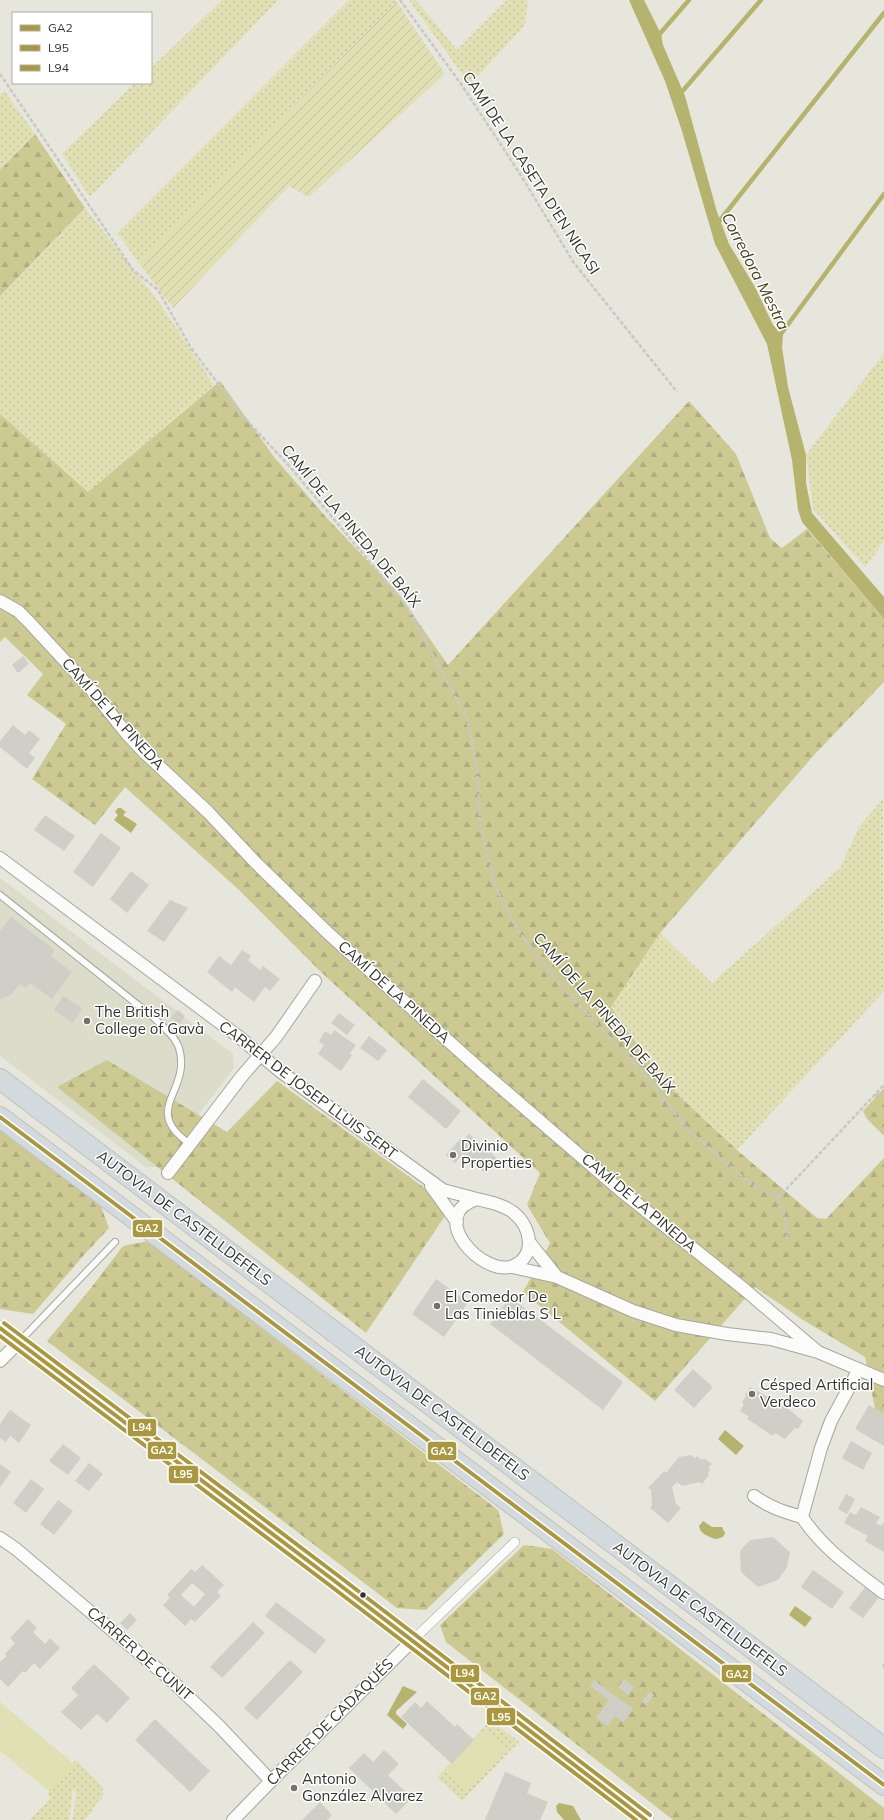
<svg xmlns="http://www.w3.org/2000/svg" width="884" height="1820" viewBox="0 0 884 1820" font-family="Mulish,sans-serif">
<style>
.built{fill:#dcdccb}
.grass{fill:url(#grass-dots)}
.forest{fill:url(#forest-firs)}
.garden{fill:url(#garden-furrows)}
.pitch{fill:#e1e0b4}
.water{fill:#b5b36d}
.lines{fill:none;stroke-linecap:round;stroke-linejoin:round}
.stream{stroke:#b5b36d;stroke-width:4.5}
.building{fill:#cfcfc7;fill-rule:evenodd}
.service-casing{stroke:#a6a69e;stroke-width:8}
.pedestrian-casing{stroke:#a6a69e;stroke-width:10}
.minor-casing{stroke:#a6a69e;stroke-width:14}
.tertiary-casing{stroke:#a6a69e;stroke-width:16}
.trunk-casing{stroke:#c2c2bd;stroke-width:22}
.path{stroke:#c8c8c5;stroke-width:2.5;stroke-dasharray:4 2;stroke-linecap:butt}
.service{stroke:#fbfbfa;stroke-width:6}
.pedestrian{stroke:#fbfbfa;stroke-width:9}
.minor{stroke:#fbfbfa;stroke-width:12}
.tertiary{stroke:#fbfbfa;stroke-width:15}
.trunk{stroke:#d2dadd;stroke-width:20}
.bus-1-casing{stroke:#fff;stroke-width:7}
.bus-2-casing{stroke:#fff;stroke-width:7}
.bus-3-casing{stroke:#fff;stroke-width:7}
.bus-1{stroke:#aa9841;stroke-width:4}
.bus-2{stroke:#aa9841;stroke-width:4}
.bus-3{stroke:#aa9841;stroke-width:4}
.poi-dot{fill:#72726a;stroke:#fff;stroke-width:1.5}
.bus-dot{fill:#33332d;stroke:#fff;stroke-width:1.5}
.labels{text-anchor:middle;stroke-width:3;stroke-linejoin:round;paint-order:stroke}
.street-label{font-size:15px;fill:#33332d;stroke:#fff}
.poi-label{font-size:15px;fill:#33332d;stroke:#fff;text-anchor:start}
.water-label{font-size:16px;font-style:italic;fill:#45441c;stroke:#fff}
.line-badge{stroke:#fff;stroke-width:1.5}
.badge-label{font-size:11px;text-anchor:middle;font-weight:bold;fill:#fff}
</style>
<defs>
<pattern id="grass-dots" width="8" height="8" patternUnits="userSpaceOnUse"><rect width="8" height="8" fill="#e1e0b4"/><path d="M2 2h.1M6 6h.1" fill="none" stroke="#c2c19b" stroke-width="1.8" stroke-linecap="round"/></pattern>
<pattern id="forest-firs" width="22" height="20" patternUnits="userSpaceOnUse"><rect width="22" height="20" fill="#ccca92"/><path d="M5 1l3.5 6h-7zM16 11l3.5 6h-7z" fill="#b0ae7e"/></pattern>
<pattern id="garden-furrows" width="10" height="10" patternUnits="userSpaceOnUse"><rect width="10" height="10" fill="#e1e0b4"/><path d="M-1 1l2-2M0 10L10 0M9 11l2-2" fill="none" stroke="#c2c19b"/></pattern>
</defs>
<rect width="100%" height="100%" fill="#e6e6dc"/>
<path class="built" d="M 0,878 L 177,1011 L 172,1019 L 179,1024 L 184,1017 L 233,1054 L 234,1068 L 158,1167 L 146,1167 L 0,1056 Z"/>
<path class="grass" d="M 222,0 L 278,0 L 90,197 L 62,154 L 135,83 L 151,83 L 151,68 Z
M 349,0 L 395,0 L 397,2 L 139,263 L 117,233 Z
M 409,0 L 416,0 L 457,50 L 507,0 L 528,0 L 525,25 L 470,85 Z
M 4,90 L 35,134 L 0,170 L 0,96 Z
M 85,208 L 159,302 L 214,385 L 88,492 L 0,414 L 0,296 Z
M 884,353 L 884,541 L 865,567 L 813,509 L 806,455 Z
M 883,799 L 884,991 L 737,1150 L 664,1082 L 611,1006 L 660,933 L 712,983 L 840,868 L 859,827 Z
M 491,1720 L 519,1742 L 462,1801 L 437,1777 Z
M 76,1760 L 104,1788 L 101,1791 L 104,1794 L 101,1797 L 102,1798 L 92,1809 L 94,1810 L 84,1820 L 73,1820 L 76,1790 L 73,1789 L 69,1820 L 29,1820 L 51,1798 L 47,1794 Z"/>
<path class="forest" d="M 35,134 L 85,208 L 0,296 L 0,170 Z
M 220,381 L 274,457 L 325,516 L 398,593 L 448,665 L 689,401 L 736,454 L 770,538 L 782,548 L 807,529 L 884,619 L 884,682 L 815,754 L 660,933 L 611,1007 L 664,1082 L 737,1150 L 817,1218 L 826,1219 L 884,1158 L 884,1414 L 875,1409 L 865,1357 L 803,1320 L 755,1287 L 655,1401 L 523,1292 L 550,1243 L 527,1205 L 540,1173 L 321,972 L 239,890 L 125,787 L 95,825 L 32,779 L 66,724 L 27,695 L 43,674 L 5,637 L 0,642 L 0,414 L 88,492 Z
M 107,1060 L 227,1132 L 277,1081 L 451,1207 L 366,1333 L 57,1087 Z
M 884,1088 L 884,1136 L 867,1119 L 863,1111 Z
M 0,1129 L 100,1204 L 109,1228 L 84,1255 L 33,1314 L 0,1309 Z
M 148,1241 L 498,1510 L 504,1534 L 426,1610 L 397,1608 L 47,1341 L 91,1288 L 123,1246 Z
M 524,1545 L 552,1549 L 884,1808 L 884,1820 L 673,1820 L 446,1642 L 440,1625 Z"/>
<path class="garden" d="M 397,2 L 445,74 L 309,197 L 289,186 L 173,308 L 139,263 Z"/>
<path class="pitch" d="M 0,1702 L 74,1764 L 50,1792 L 0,1751 Z
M 485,1732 L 503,1750 L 467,1788 L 449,1770 Z"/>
<path class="water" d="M 629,0 L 644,0 L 661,34 L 663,45 L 685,96 L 717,212 L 729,244 L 755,287 L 773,325 L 783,336 L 782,347 L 788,387 L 806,455 L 806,483 L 812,513 L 884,597 L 884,619 L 802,522 L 798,510 L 792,460 L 767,344 L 715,244 L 682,131 L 665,81 Z
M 118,808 L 121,808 L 126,812 L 123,815 L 137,824 L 131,833 L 114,820 L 118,815 L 115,812 Z
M 725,1430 L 744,1446 L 736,1455 L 718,1439 Z
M 703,1521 L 712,1527 L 722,1527 L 725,1533 L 723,1537 L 716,1539 C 709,1537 700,1534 699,1526 Z
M 795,1606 L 812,1618 L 805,1627 L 789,1615 Z
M 403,1686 L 417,1692 L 396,1711 L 396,1714 L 407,1724 L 403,1729 L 387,1715 Z
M 559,1803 L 573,1806 L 581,1820 L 564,1820 L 557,1812 L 556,1806 Z"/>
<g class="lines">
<path class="stream" d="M 657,37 L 689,0
M 680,94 L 761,0
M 717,224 L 884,13
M 778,338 L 884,194"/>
</g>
<path class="building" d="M 23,656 L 29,664 L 18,673 L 12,665 Z
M 13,725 L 25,735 L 29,730 L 40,739 L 29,753 L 35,758 L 27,769 L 0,747 L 0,741 Z
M 45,815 L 75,836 L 64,851 L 34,830 Z
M 101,833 L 121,848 L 93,887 L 73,872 Z
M 131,871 L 149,885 L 127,913 L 110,899 Z
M 170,900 L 188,908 L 164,942 L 147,931 Z
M 11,917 L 55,950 L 51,956 L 72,972 L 52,999 L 30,983 L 26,988 L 20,984 L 10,996 L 0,999 L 0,931 Z
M 242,950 L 251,956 L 248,960 L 260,970 L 263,966 L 280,979 L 270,991 L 265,987 L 254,1002 L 235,987 L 232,992 L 207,972 L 219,956 L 231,965 Z
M 63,996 L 82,1008 L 73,1023 L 54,1010 Z
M 178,1010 L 185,1016 L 179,1024 L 171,1018 Z
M 339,1013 L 355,1025 L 347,1035 L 331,1023 Z
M 334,1030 L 356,1045 L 350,1053 L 352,1055 L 341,1071 L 318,1054 L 324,1045 L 319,1041 L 325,1031 L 331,1035 Z
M 369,1036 L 387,1050 L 378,1061 L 360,1048 Z
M 423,1079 L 461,1111 L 446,1129 L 408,1097 Z
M 469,1134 L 498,1159 L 486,1174 L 463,1154 L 455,1163 L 446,1155 L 460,1139 L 462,1141 Z
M 436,1279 L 468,1302 L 444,1337 L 412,1314 Z
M 510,1297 L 623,1382 L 603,1410 L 490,1324 Z
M 693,1369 L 713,1387 L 694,1408 L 674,1390 Z
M 750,1387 L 768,1397 L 769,1395 L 788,1407 L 787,1408 L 803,1421 L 798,1429 L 795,1428 L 785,1439 L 775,1433 L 773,1436 L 747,1419 L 749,1417 L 740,1411 L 744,1404 L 742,1403 L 746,1396 L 745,1395 Z
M 869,1405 L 884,1414 L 884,1446 L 855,1429 Z
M 10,1410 L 31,1425 L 19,1443 L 10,1436 L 6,1442 L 0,1438 L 0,1424 Z
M 851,1441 L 872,1453 L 863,1470 L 842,1458 Z
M 63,1444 L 81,1458 L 68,1475 L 49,1461 Z
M 691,1455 L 695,1458 L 697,1456 L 702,1460 L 704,1458 L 712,1464 L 708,1468 L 710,1470 L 708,1473 L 709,1475 L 702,1484 L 699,1482 L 682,1486 L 677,1482 L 672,1487 L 676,1504 L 681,1508 L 668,1523 L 650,1508 L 652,1505 L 651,1490 L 648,1488 L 664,1471 L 666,1473 L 679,1457 Z
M 89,1463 L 103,1474 L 89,1491 L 75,1481 Z
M 0,1464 L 11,1472 L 0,1487 Z
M 31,1479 L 44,1489 L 26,1513 L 13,1503 Z
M 846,1494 L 855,1499 L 847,1514 L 838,1509 Z
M 58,1500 L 73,1511 L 54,1535 L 40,1524 Z
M 861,1507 L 880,1517 L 876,1523 L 881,1526 L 882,1523 L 884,1524 L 884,1552 L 865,1541 L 868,1536 L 844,1523 L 850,1512 L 856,1515 Z
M 773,1537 L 790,1552 L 787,1567 L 778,1580 L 758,1587 L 741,1572 L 740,1551 L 750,1540 Z
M 202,1565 L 224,1585 L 217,1592 L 221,1596 L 195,1622 L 191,1619 L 185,1626 L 163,1605 L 170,1598 L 167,1595 L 191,1569 L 195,1572 ZM 192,1583 L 205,1594 L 194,1607 L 181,1595 Z
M 813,1570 L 844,1592 L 832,1609 L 801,1587 Z
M 866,1586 L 880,1596 L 863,1618 L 849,1608 Z
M 276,1602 L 326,1640 L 315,1654 L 265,1616 Z
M 130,1613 L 137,1620 L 127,1630 L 120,1623 Z
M 28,1619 L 37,1628 L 33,1632 L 45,1644 L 50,1638 L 60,1648 L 40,1669 L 34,1663 L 25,1673 L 23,1671 L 8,1687 L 0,1679 L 0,1662 L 7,1656 L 5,1654 L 15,1643 L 10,1638 Z
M 253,1622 L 265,1633 L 222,1678 L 210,1667 Z
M 290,1660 L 303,1672 L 257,1720 L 244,1708 Z
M 94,1664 L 130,1698 L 107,1723 L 97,1714 L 81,1730 L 61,1712 L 78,1695 L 71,1688 Z
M 624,1679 L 634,1687 L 628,1695 L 618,1687 Z
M 594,1680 L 633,1709 L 624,1722 L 615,1716 L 607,1726 L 596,1718 L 609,1700 L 590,1686 Z
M 649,1692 L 654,1695 L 646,1705 L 642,1702 Z
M 427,1701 L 455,1727 L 457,1724 L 474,1740 L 452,1764 L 401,1717 L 415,1702 L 421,1708 Z
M 155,1719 L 210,1771 L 190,1792 L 135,1740 Z
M 384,1750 L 399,1764 L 388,1775 L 412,1798 L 396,1814 L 349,1768 L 364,1753 L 373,1762 Z
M 505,1772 L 531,1783 L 527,1793 L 548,1802 L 540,1820 L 485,1820 Z
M 320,1802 L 332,1815 L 327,1820 L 302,1820 Z"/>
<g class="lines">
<g class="service-casing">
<path id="service" d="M 0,895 L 153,1017 C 162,1026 175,1036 179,1048 C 192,1092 140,1109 190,1144
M 19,1342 L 115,1242"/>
</g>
<g class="pedestrian-casing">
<path id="pedestrian" d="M 413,1640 L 515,1542"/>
</g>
<g class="minor-casing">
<path id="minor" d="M 0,601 L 18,611 L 29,622 L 90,688 L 127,734 L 145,753 L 208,812 L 255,862 L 329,934 L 483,1072 L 620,1190 L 744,1289 L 818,1352
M 0,858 L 239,1037 L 281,1072 L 443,1190 L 477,1199
M 168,1173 L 242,1076 L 276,1037 L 315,981
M 431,1186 L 457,1222
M 477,1199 C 490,1202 504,1205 514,1213 C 531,1227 537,1256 513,1266 C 483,1278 425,1215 477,1199 Z
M 530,1243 L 557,1277
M 512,1267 L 557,1277 L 633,1311 L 676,1325 L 727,1334 L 771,1339 L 818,1352 L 884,1380
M 0,1361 L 19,1342
M 754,1496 C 769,1507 784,1512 802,1517 C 823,1549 854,1570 884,1593
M 802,1517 L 821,1448 L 831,1421 L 859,1369
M 0,1538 L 16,1549 L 172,1681 L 219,1726 L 271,1781
M 233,1820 L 271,1781 L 413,1640"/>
</g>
<g class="tertiary-casing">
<path id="tertiary" d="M 0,1328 L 332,1579 L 646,1820"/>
</g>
<g class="trunk-casing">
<path id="trunk" d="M 0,1079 L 884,1748
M 0,1117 L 884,1785"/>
</g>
<path class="path" d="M 400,0 L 461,84 L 520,174 L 574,263 L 677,392
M 0,74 L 133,270 L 158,290 L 191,348 L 241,414 L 291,468 L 406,605 L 467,719 L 477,768 L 480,823 L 496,888 L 518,930 L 560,985 L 646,1076 L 688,1130 L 751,1184 L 778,1198 L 785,1217 L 787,1239
M 875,1095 L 884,1094
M 778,1198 L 884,1085
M 884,1664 L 884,1669"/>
<use href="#service" class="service"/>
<use href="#pedestrian" class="pedestrian"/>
<use href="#minor" class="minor"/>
<use href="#tertiary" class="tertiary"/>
<use href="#trunk" class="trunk"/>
<g class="bus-1-casing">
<path id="bus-1" d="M 0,1117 L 884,1785
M 0,1328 L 332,1579 L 646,1820"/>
</g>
<g class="bus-2-casing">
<path id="bus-2" d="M 0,1336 L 328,1584 L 636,1820"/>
</g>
<g class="bus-3-casing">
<path id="bus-3" d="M 4,1323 L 336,1574 L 650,1815"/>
</g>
<use href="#bus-1" class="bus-1"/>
<use href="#bus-2" class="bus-2"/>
<use href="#bus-3" class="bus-3"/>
</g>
<g class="poi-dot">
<circle cx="87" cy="1021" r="4"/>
<circle cx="453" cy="1155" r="4"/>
<circle cx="437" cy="1306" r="4"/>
<circle cx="752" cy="1394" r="4"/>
<circle cx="294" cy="1788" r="4"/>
</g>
<circle class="bus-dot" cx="363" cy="1595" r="3.5"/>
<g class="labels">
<g class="street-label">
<text transform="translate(531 173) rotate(57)" y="5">CAMÍ DE LA CASETA D'EN NICASI</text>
<text transform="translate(351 526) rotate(50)" y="5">CAMÍ DE LA PINEDA DE BAÍX</text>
<text transform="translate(113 714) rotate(48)" y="5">CAMÍ DE LA PINEDA</text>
<text transform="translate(394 992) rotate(42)" y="5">CAMÍ DE LA PINEDA</text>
<text transform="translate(604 1013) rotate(49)" y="5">CAMÍ DE LA PINEDA DE BAÍX</text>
<text transform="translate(308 1090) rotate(37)" y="5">CARRER DE JOSEP LLUIS SERT</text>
<text transform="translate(639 1203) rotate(40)" y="5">CAMÍ DE LA PINEDA</text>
<text transform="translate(184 1218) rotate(37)" y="5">AUTOVIA DE CASTELLDEFELS</text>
<text transform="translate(442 1413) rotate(37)" y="5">AUTOVIA DE CASTELLDEFELS</text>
<text transform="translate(700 1609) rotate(37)" y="5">AUTOVIA DE CASTELLDEFELS</text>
<text transform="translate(140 1654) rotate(41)" y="5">CARRER DE CUNIT</text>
<text transform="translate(330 1722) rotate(-45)" y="5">CARRER DE CADAQUÉS</text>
</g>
<g class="poi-label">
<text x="95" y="1017">The British<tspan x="95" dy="17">College of Gavà</tspan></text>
<text x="461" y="1151">Divinio<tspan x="461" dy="17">Properties</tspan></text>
<text x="445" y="1302">El Comedor De<tspan x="445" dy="17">Las Tinieblas S L</tspan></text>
<text x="760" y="1390">Césped Artificial<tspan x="760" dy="17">Verdeco</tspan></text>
<text x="302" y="1784">Antonio<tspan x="302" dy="17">González Alvarez</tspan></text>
</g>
<g class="water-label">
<text transform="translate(756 271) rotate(63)" y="6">Corredora Mestra</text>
</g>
</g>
<g class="line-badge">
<rect x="132" y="1219" width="31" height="19" rx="4" fill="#aa9841"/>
<rect x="127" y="1418" width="30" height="19" rx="4" fill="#aa9841"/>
<rect x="147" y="1441" width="30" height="19" rx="4" fill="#aa9841"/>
<rect x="427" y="1441" width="30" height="20" rx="4" fill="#aa9841"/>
<rect x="168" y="1465" width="31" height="19" rx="4" fill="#aa9841"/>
<rect x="450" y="1664" width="30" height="19" rx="4" fill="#aa9841"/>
<rect x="721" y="1664" width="31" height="19" rx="4" fill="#aa9841"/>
<rect x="470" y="1687" width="30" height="19" rx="4" fill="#aa9841"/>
<rect x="486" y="1707" width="30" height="19" rx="4" fill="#aa9841"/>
</g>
<g class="badge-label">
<text x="147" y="1232">GA2</text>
<text x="142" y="1431">L94</text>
<text x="162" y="1454">GA2</text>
<text x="442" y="1455">GA2</text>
<text x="183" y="1478">L95</text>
<text x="465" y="1677">L94</text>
<text x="737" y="1678">GA2</text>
<text x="485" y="1700">GA2</text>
<text x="501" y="1721">L95</text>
</g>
<rect x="12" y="12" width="140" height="72" fill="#ffffff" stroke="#adadab"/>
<rect x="20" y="25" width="20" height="6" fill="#aa9841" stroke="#adadab"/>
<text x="48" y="32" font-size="12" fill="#33332d">GA2</text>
<rect x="20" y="45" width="20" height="6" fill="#aa9841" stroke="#adadab"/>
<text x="48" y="52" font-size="12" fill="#33332d">L95</text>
<rect x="20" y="65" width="20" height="6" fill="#aa9841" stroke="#adadab"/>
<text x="48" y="72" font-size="12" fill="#33332d">L94</text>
</svg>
